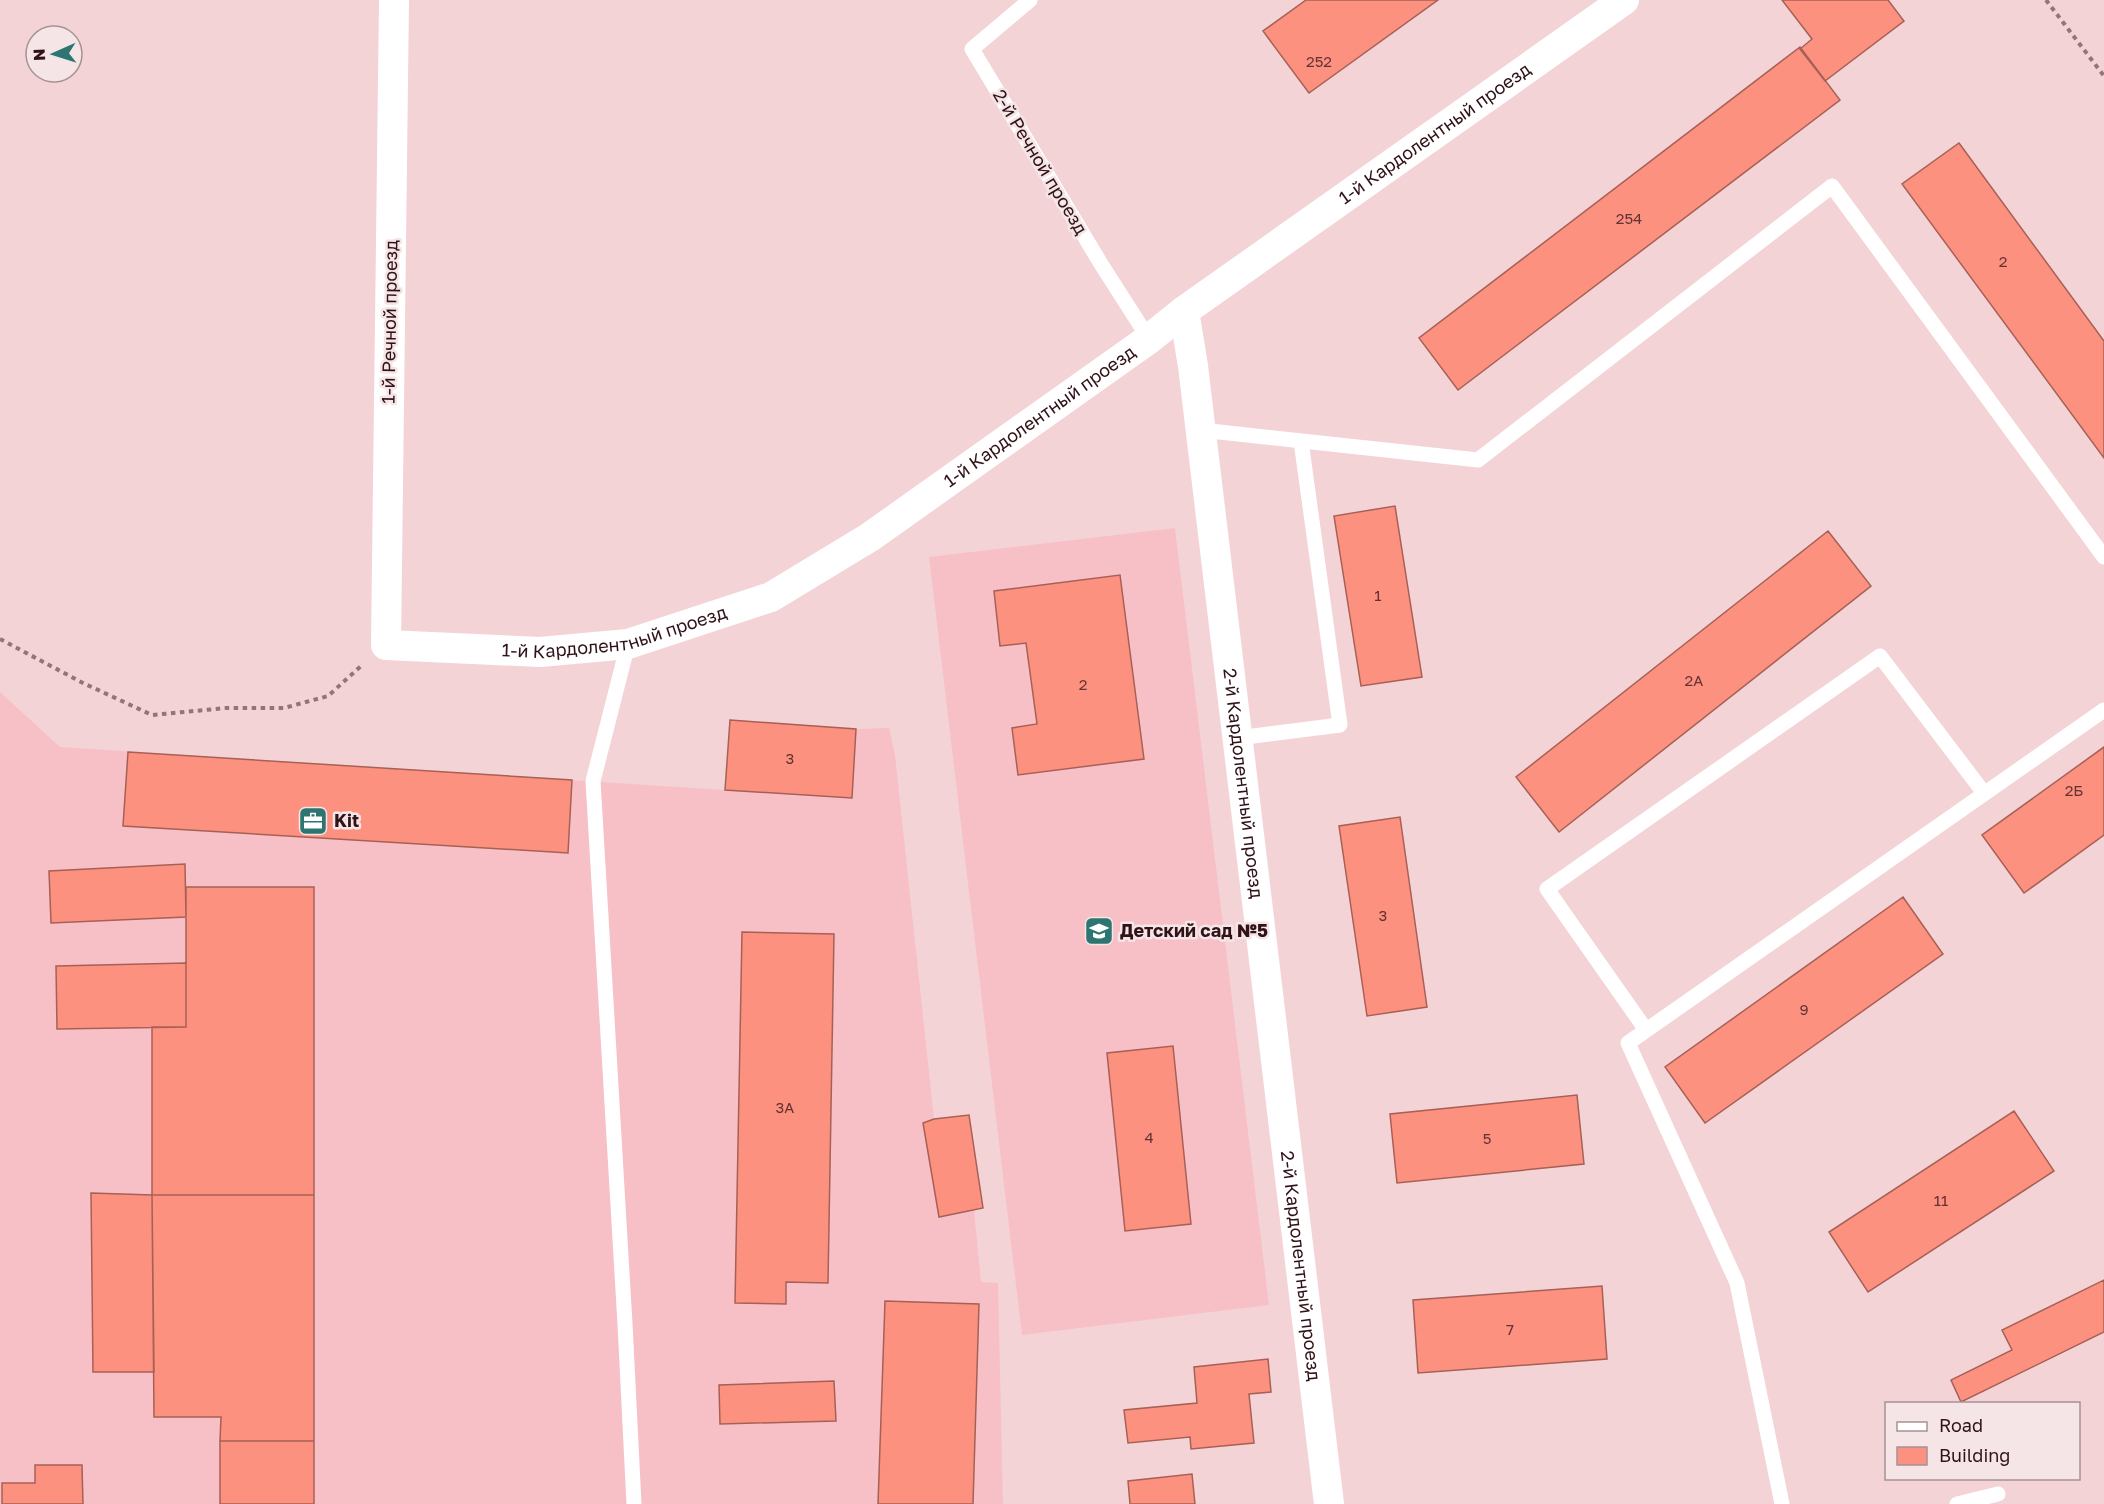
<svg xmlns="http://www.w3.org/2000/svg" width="2104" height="1504" viewBox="0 0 2104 1504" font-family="'Golos Text',sans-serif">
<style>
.built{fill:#f7c0c7}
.building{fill:#fd9180;stroke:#a76055;stroke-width:1.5}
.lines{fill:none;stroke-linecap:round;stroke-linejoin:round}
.path{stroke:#937478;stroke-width:4;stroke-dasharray:4.5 4.5;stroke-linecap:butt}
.service{stroke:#fff;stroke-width:15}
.minor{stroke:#fff;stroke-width:30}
.labels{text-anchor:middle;stroke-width:5;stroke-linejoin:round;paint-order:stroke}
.number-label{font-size:15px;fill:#633232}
.street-label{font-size:18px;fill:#301318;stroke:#f6e5e6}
.poi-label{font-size:18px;font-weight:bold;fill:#301318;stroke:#f6e5e6;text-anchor:start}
</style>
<rect width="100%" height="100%" fill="#f4d3d7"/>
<path class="built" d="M 1175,528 L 1269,1305 L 1022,1335 L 929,557 Z
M 0,692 L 60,747 L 725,790 L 730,720 L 856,729 L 889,728 L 895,755 L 934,1119 L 969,1115 L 983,1208 L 974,1210 L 981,1282 L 998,1283 L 1003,1504 L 0,1504 Z"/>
<path class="building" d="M 1306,0 L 1438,0 L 1309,93 L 1263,31 Z
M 1782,0 L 1888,0 L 1904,21 L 1825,81 L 1800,49 L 1812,39 Z
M 1800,47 L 1840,100 L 1458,390 L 1419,338 Z
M 1959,143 L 2104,341 L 2104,458 L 1902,184 Z
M 1395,506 L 1422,677 L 1361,686 L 1334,516 Z
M 1828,531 L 1871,586 L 1559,832 L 1516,777 Z
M 1120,575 L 1144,759 L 1018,775 L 1012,728 L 1037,724 L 1026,643 L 1000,646 L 994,591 Z
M 730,720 L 856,729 L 852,798 L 725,790 Z
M 2104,747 L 2104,835 L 2024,893 L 1982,835 Z
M 128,752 L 572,780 L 568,853 L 123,826 Z
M 1400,817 L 1427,1007 L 1367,1016 L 1339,826 Z
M 185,864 L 186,917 L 51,923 L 49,871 Z
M 186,887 L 314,887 L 314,1195 L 152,1195 L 152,1027 L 186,1027 Z
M 1903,897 L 1943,954 L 1705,1123 L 1665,1067 Z
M 742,932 L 834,934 L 828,1283 L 786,1282 L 786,1304 L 735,1303 Z
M 186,963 L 186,1027 L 57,1029 L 56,966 Z
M 1173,1046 L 1191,1224 L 1125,1231 L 1107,1053 Z
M 1577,1095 L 1584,1164 L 1397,1183 L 1390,1114 Z
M 2014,1111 L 2054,1171 L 1868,1292 L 1829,1232 Z
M 969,1115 L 983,1208 L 939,1217 L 923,1123 L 934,1119 Z
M 91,1193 L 152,1195 L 154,1372 L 93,1372 Z
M 152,1195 L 314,1195 L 314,1441 L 220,1441 L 221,1417 L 154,1417 Z
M 2104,1280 L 2104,1332 L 1961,1402 L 1951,1380 L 2012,1350 L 2002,1330 Z
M 1602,1286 L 1607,1359 L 1418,1373 L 1413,1300 Z
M 885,1301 L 979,1304 L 973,1504 L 878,1504 Z
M 1268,1359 L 1271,1392 L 1249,1394 L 1254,1443 L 1191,1449 L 1190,1437 L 1128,1443 L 1124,1410 L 1197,1403 L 1194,1367 Z
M 834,1381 L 836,1421 L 720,1424 L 719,1385 Z
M 220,1441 L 314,1441 L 314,1504 L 220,1504 Z
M 35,1465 L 82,1465 L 83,1504 L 2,1504 L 2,1483 L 35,1483 Z
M 1192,1474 L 1195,1504 L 1130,1504 L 1128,1481 Z"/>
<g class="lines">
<path class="path" d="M 2046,0 L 2104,76
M 0,639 L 83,683 L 152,715 L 226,708 L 284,708 L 328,696 L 361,666"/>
<path class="service" d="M 1030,0 L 972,49 L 1101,264 L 1149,339
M 1201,430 L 1478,460 L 1832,186 L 2104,557
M 628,644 L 593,781 L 625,1324 L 634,1504
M 1238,738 L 1340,725 L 1301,441
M 1646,1030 L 1547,889 L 1880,656 L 1984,793
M 1782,1504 L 1737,1283 L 1628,1043 L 2104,710
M 1957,1504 L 1998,1494"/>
<g class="minor">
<path id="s1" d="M 394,0 L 386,645 L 540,652 L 628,644 L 771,597 L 870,537 L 1149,339 L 1184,311 L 1624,0"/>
<path id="s2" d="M 1184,311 L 1193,366 L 1329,1504"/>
</g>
</g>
<defs>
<g id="office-square" transform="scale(1.5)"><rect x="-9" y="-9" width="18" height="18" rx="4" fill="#2c7571" stroke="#f6e5e6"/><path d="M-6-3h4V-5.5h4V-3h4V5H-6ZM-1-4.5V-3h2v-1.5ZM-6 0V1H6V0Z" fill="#fff"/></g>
<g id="school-square" transform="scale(1.5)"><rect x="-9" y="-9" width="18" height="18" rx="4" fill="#2c7571" stroke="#f6e5e6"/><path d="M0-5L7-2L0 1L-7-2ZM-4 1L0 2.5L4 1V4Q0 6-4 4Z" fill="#fff"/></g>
</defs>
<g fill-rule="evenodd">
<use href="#office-square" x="313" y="821"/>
<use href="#school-square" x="1099" y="931"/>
</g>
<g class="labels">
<g class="number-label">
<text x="1319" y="67">252</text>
<text x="1629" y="224">254</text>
<text x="2003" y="267">2</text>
<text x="1378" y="601">1</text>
<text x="1694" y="686">2А</text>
<text x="1083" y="690">2</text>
<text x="790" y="764">3</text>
<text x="2074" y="796">2Б</text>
<text x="1383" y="921">3</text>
<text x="1804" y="1015">9</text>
<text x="785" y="1113">3А</text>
<text x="1149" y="1143">4</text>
<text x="1487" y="1144">5</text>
<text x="1941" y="1206">11</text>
<text x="1510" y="1335">7</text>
</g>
<g class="street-label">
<text dy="6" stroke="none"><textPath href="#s1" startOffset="1848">1-й Кардолентный проезд</textPath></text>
<text transform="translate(1040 162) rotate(59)" y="6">2-й Речной проезд</text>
<text transform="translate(390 322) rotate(-89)" y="6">1-й Речной проезд</text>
<text dy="6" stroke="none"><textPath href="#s1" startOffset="1362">1-й Кардолентный проезд</textPath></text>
<text dy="6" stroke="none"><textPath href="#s1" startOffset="876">1-й Кардолентный проезд</textPath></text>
<text dy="6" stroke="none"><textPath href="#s2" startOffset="476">2-й Кардолентный проезд</textPath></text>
<text dy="6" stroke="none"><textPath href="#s2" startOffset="962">2-й Кардолентный проезд</textPath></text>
</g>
<g class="poi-label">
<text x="334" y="827">Kit</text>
<text x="1120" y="937">Детский сад №5</text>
</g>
</g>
<rect x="1885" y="1402" width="195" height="78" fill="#f6e5e6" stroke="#a79194" stroke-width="1.5"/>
<rect x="1897" y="1422" width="30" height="9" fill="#ffffff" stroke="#a79194" stroke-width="1.5"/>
<text x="1939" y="1432" font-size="18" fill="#301318">Road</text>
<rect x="1897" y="1447" width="30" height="18" fill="#fd9180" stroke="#a79194" stroke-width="1.5"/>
<text x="1939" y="1462" font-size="18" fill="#301318">Building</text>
<g transform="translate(54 54) rotate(267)"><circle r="28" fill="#f6e5e6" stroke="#a79194" stroke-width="1.5"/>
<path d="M0-4.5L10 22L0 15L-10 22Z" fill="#2c7571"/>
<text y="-9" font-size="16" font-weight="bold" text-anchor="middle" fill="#301318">N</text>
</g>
</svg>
